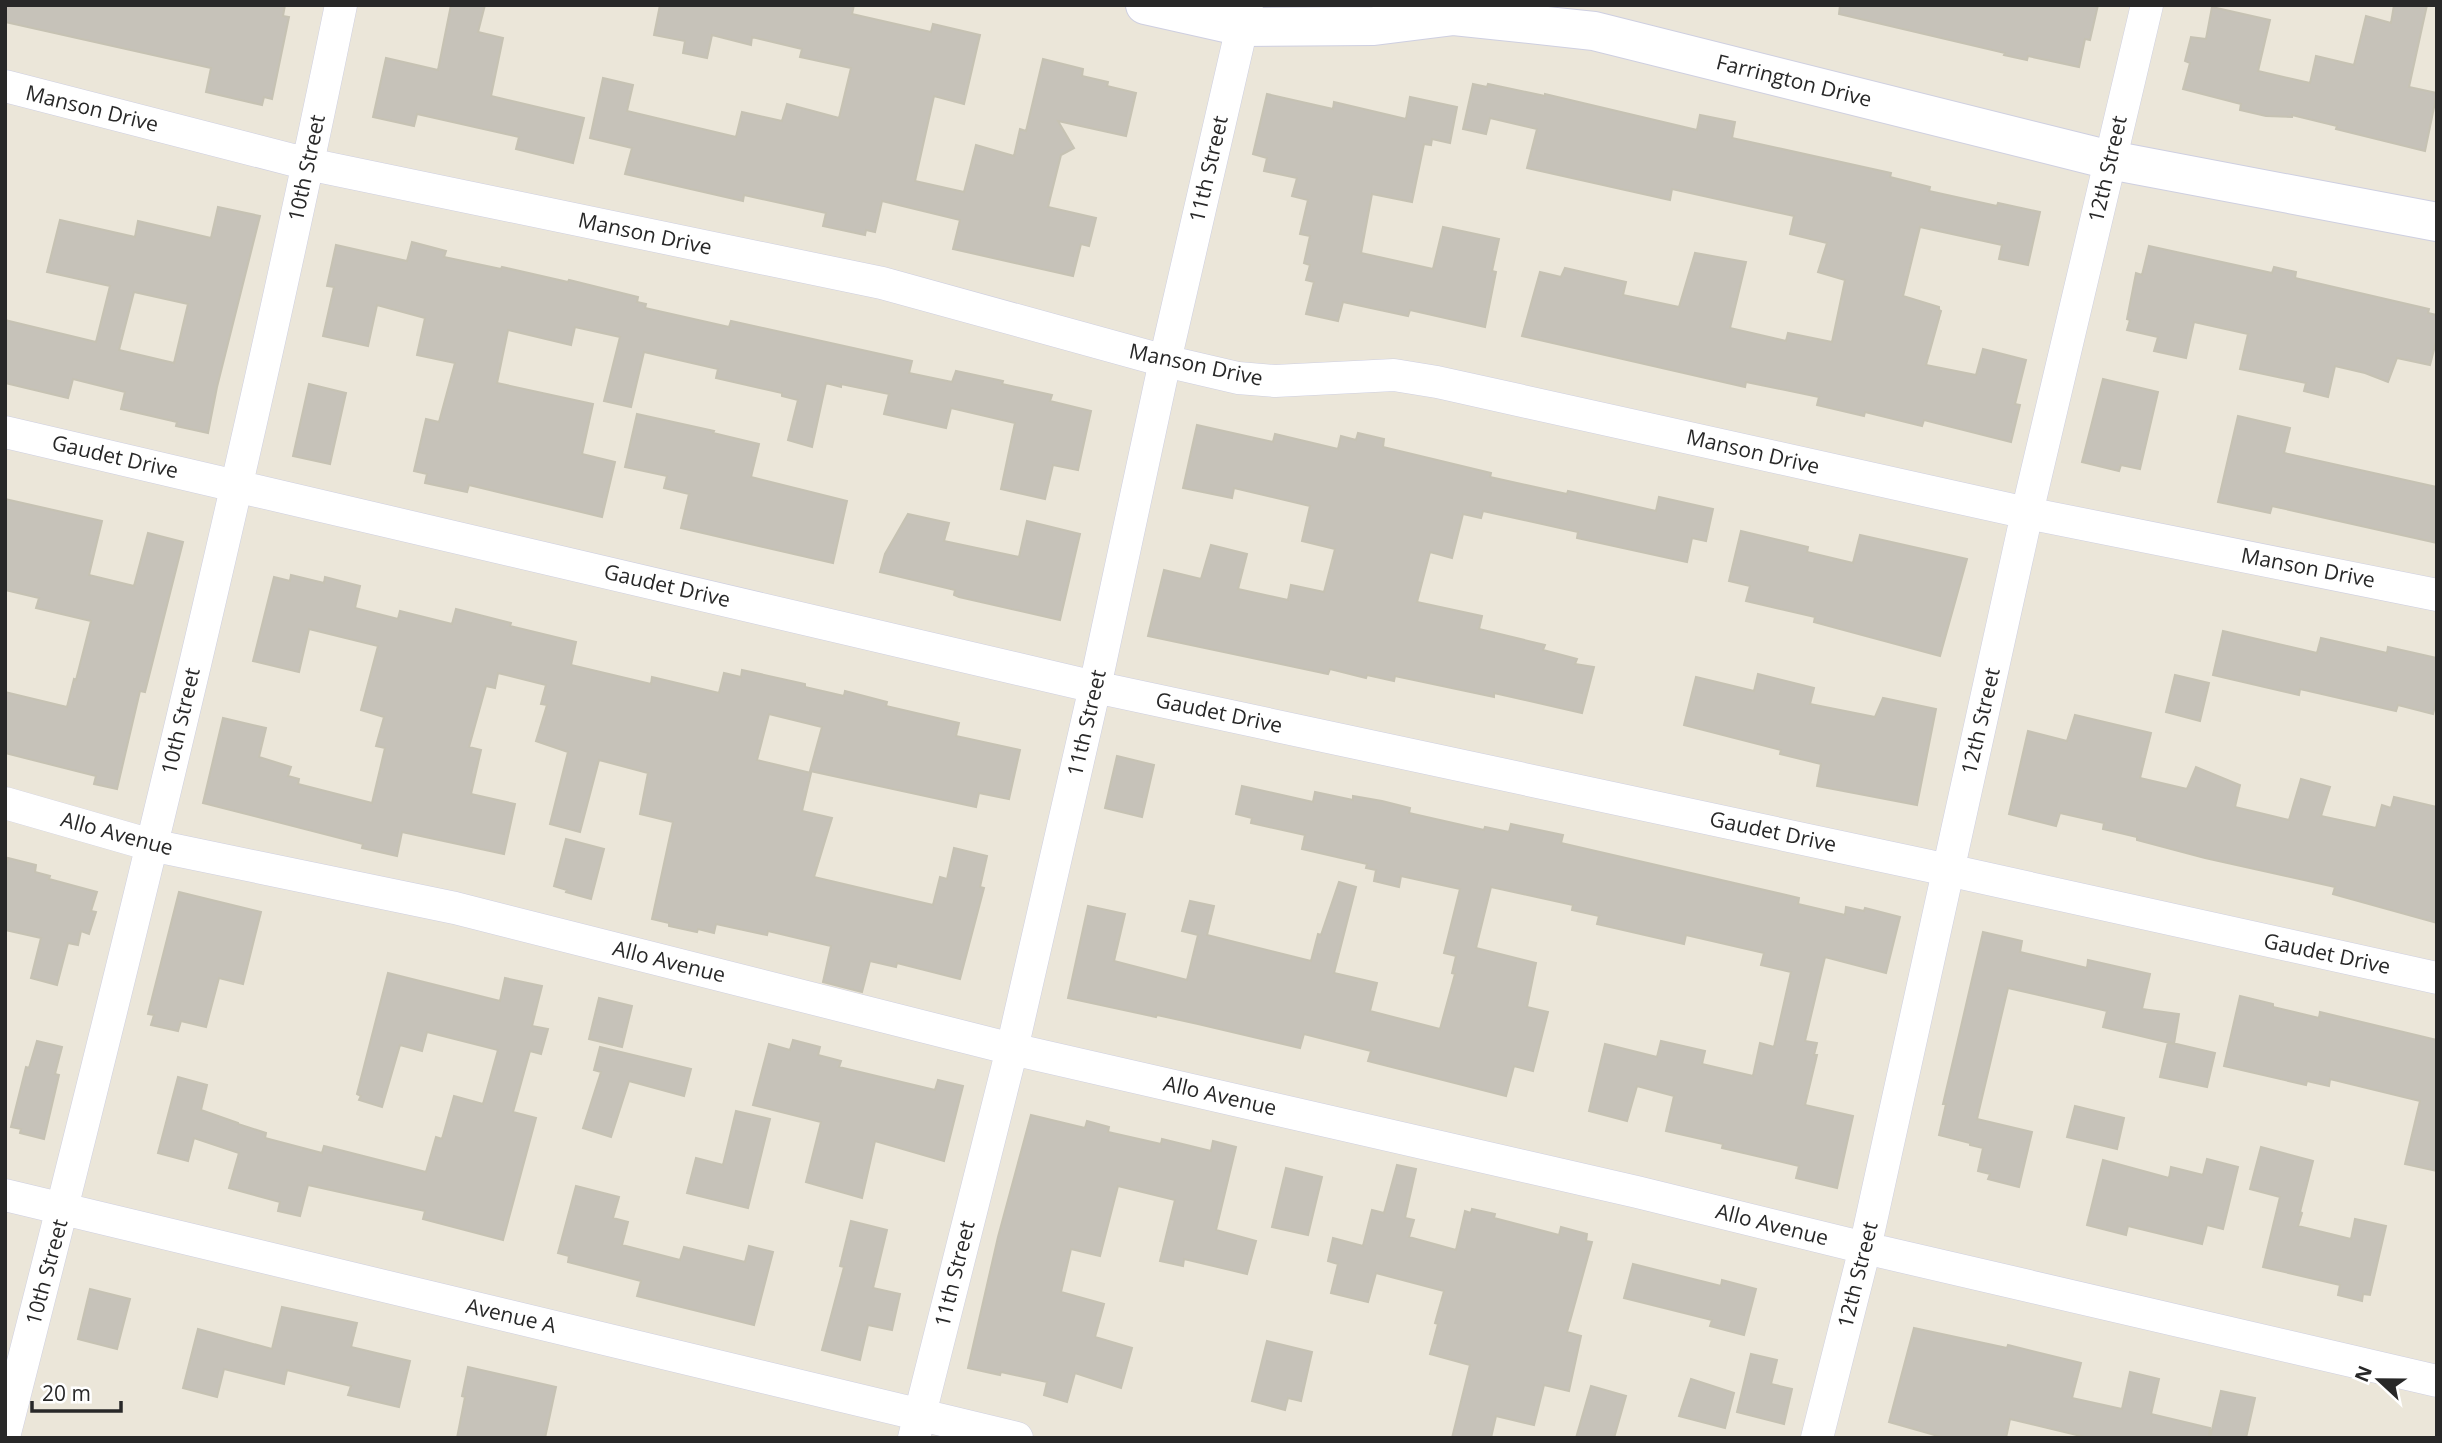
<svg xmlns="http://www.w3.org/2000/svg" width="2442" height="1443" viewBox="0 0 2442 1443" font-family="'Open Sans',sans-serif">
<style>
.building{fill:#c6c2b9;stroke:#c6c2b3;stroke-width:2;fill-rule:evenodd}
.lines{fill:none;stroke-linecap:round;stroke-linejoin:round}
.street-casing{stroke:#cecfe1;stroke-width:33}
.secondary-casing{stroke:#cecfe1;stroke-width:40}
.street{stroke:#fff;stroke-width:32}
.secondary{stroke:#fff;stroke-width:38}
.labels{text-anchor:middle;stroke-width:7;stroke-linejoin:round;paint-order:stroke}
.street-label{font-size:21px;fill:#282828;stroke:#fff}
</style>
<rect width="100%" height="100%" fill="#ebe6d9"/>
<path class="building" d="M 5,5 L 285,5 L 283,16 L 289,17 L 272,99 L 264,97 L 262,105 L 206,92 L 211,68 L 5,22 Z
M 451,5 L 485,5 L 478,32 L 503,38 L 491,96 L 584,118 L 573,163 L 516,149 L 519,137 L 417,114 L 414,126 L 373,117 L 386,58 L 438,70 Z
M 660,5 L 854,5 L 852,14 L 931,32 L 933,24 L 980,35 L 964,104 L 934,96 L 915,181 L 964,192 L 976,145 L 1014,156 L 1020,129 L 1026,131 L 1043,59 L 1083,69 L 1082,76 L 1108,82 L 1107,86 L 1136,93 L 1126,136 L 1058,121 L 1074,148 L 1061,155 L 1048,207 L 1096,218 L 1089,246 L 1081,244 L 1073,276 L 953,249 L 960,220 L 882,201 L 875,232 L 866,230 L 865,235 L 823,226 L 826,213 L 744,195 L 743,201 L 625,174 L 632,148 L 590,138 L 603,78 L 633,85 L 627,111 L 736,137 L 742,112 L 782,121 L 787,104 L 839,118 L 851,68 L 800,57 L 802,49 L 752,37 L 751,45 L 712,35 L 707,58 L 683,53 L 685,41 L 654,35 Z
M 1840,5 L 2098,5 L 2090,40 L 2085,39 L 2079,67 L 2028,56 L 2027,60 L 2004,55 L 2005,53 L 1839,14 Z
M 2394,5 L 2427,5 L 2409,87 L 2437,93 L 2425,151 L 2336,129 L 2337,126 L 2292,115 L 2292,117 L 2266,116 L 2240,110 L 2241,104 L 2183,89 L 2190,63 L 2185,61 L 2191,37 L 2206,39 L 2212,7 L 2270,20 L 2258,71 L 2310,83 L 2316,56 L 2354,65 L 2366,16 L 2391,23 Z
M 1473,84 L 1487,87 L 1488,84 L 1545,96 L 1545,94 L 1697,130 L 1700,115 L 1735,122 L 1732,138 L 1891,173 L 1890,177 L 1930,187 L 1929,191 L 1997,206 L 1998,203 L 2040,212 L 2028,265 L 1999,259 L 2002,245 L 1920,227 L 1903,296 L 1939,307 L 1939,310 L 1941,311 L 1926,365 L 1976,375 L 1983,349 L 2026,360 L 2015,404 L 2020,405 L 2011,442 L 1924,420 L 1922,426 L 1865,412 L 1864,416 L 1817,405 L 1819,397 L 1746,382 L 1745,387 L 1522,336 L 1540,272 L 1561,277 L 1565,268 L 1626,282 L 1623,295 L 1679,307 L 1695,253 L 1746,262 L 1730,328 L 1786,341 L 1788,333 L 1832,342 L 1845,280 L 1818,272 L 1827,243 L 1790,234 L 1794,216 L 1672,189 L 1670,200 L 1527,168 L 1537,129 L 1490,118 L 1486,134 L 1463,129 Z
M 1267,94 L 1333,109 L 1334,102 L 1406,119 L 1410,97 L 1457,107 L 1450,143 L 1432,139 L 1431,145 L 1424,144 L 1412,202 L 1372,194 L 1361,253 L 1433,269 L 1443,227 L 1499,239 L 1492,271 L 1496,272 L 1485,327 L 1410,310 L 1408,316 L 1343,302 L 1338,321 L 1306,314 L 1314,282 L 1306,280 L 1310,265 L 1304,263 L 1310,236 L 1300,234 L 1308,200 L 1292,196 L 1297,178 L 1264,171 L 1267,158 L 1253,154 Z
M 218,207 L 260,216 L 217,387 L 208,433 L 176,426 L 177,422 L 121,409 L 125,392 L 73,379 L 68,398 L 5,383 L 5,320 L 96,342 L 110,286 L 47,272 L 60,220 L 135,237 L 138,221 L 211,238 ZM 134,292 L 188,304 L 174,363 L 119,350 Z
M 412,242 L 446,251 L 444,257 L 501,269 L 502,267 L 568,282 L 569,280 L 638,297 L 637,302 L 646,304 L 645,308 L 729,327 L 731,321 L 912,361 L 909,373 L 952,382 L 956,371 L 1003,381 L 1002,384 L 1052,395 L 1050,401 L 1091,411 L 1078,470 L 1053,465 L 1045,499 L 1001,489 L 1015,423 L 951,408 L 946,428 L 884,414 L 889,394 L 841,384 L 841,387 L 826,383 L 812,447 L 788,440 L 798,400 L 782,396 L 782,393 L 716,378 L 718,369 L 644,352 L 631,407 L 604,401 L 620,337 L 575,327 L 571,345 L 508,330 L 497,383 L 593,404 L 582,454 L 615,462 L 602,517 L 469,485 L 467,492 L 425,483 L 427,474 L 414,471 L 426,419 L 439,422 L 455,363 L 417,355 L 425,318 L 377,305 L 368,346 L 323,336 L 334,287 L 327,286 L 336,245 L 407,261 Z
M 2149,246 L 2272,273 L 2274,267 L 2296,272 L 2295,278 L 2429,309 L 2428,313 L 2437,315 L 2437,338 L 2430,365 L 2397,358 L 2388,382 L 2365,373 L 2335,366 L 2328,397 L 2304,391 L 2306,383 L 2240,369 L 2248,334 L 2194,322 L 2186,358 L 2154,351 L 2158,337 L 2127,330 L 2130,320 L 2127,319 L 2136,273 L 2142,275 Z
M 2103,379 L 2158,392 L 2140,469 L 2121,465 L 2119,471 L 2082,462 Z
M 309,384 L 346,393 L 330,464 L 293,456 Z
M 637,414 L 714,431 L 713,433 L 759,444 L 751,477 L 847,501 L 833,563 L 681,528 L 689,494 L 664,488 L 667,476 L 625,467 Z
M 2238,416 L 2290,428 L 2284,453 L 2437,487 L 2437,543 L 2272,506 L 2270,513 L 2218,502 Z
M 1197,425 L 1273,442 L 1275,434 L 1338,449 L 1341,436 L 1356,440 L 1358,433 L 1384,439 L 1383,447 L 1491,473 L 1490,477 L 1567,494 L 1568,491 L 1656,511 L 1659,497 L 1713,509 L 1706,541 L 1692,538 L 1687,562 L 1577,538 L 1578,532 L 1483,511 L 1481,518 L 1463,514 L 1452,558 L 1430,552 L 1417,602 L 1482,616 L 1479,629 L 1545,645 L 1543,650 L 1577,659 L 1575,664 L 1594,667 L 1582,713 L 1494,693 L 1494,697 L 1395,676 L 1394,681 L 1367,675 L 1366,678 L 1330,669 L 1328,674 L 1148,636 L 1164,570 L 1201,579 L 1211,545 L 1247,554 L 1238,589 L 1288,600 L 1291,585 L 1324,592 L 1335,549 L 1302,541 L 1310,506 L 1234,488 L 1232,498 L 1183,488 Z
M 5,499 L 102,521 L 89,575 L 134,586 L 148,533 L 183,542 L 145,692 L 140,691 L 117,789 L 94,784 L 96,776 L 5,753 L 5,692 L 67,707 L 74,679 L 76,680 L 91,621 L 36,608 L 39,598 L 5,590 Z
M 908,514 L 949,523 L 944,541 L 1019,557 L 1027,521 L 1080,534 L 1060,620 L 959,597 L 954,595 L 955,590 L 880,572 L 885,554 Z
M 1741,531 L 1808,547 L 1807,552 L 1853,563 L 1860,535 L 1967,559 L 1940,656 L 1814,622 L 1815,617 L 1746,601 L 1750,586 L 1729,581 Z
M 291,575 L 324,583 L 325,577 L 360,586 L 355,608 L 398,619 L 400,611 L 452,624 L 456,609 L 511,623 L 510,626 L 576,642 L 571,665 L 651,684 L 652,677 L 719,693 L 724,673 L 741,677 L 742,670 L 805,684 L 805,687 L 844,696 L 845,691 L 887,702 L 886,706 L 959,723 L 956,736 L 1020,750 L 1009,799 L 979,793 L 976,807 L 810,771 L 822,727 L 769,714 L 757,760 L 811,773 L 802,811 L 832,818 L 814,877 L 933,905 L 940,877 L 947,879 L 954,848 L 987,856 L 980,887 L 984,888 L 960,979 L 897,963 L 896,967 L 870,961 L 862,992 L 823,982 L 831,946 L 768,931 L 767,935 L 716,924 L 714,933 L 698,929 L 697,932 L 669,926 L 669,923 L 652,919 L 673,822 L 640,814 L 648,773 L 599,760 L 580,832 L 550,824 L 568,752 L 536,741 L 547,705 L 541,704 L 546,685 L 498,673 L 495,688 L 486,686 L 469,747 L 481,750 L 471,794 L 515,804 L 504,854 L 402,832 L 397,856 L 362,848 L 363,844 L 203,803 L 223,718 L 266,728 L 259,757 L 291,767 L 288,776 L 299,779 L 298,784 L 372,803 L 385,748 L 376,746 L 384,717 L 361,710 L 378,646 L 309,629 L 299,672 L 253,661 L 274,577 L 290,581 Z
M 2223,631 L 2317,653 L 2321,638 L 2387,653 L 2388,647 L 2437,658 L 2437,697 L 2433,714 L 2398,705 L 2396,711 L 2300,689 L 2299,695 L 2213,675 Z
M 1758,674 L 1814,688 L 1810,704 L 1875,717 L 1883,698 L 1936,709 L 1917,805 L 1817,786 L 1821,764 L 1780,754 L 1781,750 L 1684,725 L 1696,677 L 1754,691 Z
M 2175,675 L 2209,683 L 2200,721 L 2166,712 Z
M 2075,715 L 2151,733 L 2140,778 L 2187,789 L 2196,767 L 2240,785 L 2235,807 L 2289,820 L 2301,779 L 2330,787 L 2321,816 L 2376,828 L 2382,805 L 2391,808 L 2394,797 L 2437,807 L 2437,923 L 2333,894 L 2335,887 L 2205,858 L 2137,840 L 2137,837 L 2103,829 L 2104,823 L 2060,813 L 2056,826 L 2009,814 L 2028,731 L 2067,741 Z
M 1117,756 L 1154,765 L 1142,817 L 1105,808 Z
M 1242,786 L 1313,802 L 1315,792 L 1353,800 L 1353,796 L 1382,801 L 1410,808 L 1409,813 L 1484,830 L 1485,827 L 1509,832 L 1511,824 L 1563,835 L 1561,843 L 1799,898 L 1798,904 L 1845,915 L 1846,907 L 1864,911 L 1865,908 L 1900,917 L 1886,973 L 1825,957 L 1805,1041 L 1817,1043 L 1814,1055 L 1817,1055 L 1805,1105 L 1853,1116 L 1837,1188 L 1796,1178 L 1799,1166 L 1722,1148 L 1723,1144 L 1666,1131 L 1674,1096 L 1637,1086 L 1627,1121 L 1589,1111 L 1605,1044 L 1657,1057 L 1661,1041 L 1705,1051 L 1702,1064 L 1753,1076 L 1760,1043 L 1774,1047 L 1791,972 L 1761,965 L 1764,953 L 1686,935 L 1684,944 L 1597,924 L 1599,916 L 1572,910 L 1573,905 L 1491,887 L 1476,948 L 1536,963 L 1527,1007 L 1548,1012 L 1533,1071 L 1514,1066 L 1506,1096 L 1368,1061 L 1371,1051 L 1304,1034 L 1300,1048 L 1198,1024 L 1157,1015 L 1156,1017 L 1068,998 L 1088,906 L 1125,914 L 1114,961 L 1187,980 L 1198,935 L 1182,931 L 1190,901 L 1214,906 L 1207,935 L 1311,961 L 1318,934 L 1321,935 L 1339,882 L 1356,887 L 1334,973 L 1377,983 L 1370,1011 L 1440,1029 L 1455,974 L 1452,973 L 1456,956 L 1444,953 L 1460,889 L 1401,876 L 1399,887 L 1374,881 L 1376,870 L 1366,868 L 1367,864 L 1302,849 L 1305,835 L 1251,823 L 1252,818 L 1236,814 Z
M 566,839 L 604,849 L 591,899 L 566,892 L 567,890 L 554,886 Z
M 8,858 L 36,865 L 35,872 L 50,876 L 49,879 L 97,892 L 91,911 L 96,912 L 89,934 L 81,931 L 78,945 L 68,943 L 57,985 L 31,978 L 41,938 L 5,930 L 5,871 Z
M 179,892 L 261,912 L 243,984 L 219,978 L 206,1027 L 181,1021 L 178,1031 L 151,1025 L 154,1015 L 148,1014 Z
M 1983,932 L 2022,941 L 2020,952 L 2087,968 L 2088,960 L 2150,974 L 2142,1009 L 2179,1014 L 2174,1044 L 2103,1027 L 2107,1011 L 2008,988 L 1977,1119 L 2032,1132 L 2019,1187 L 1988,1179 L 1990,1174 L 1978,1171 L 1983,1148 L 1970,1145 L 1970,1143 L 1939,1135 L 1946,1104 L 1943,1104 Z
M 388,973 L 500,1001 L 505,978 L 542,986 L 532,1026 L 548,1029 L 541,1054 L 530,1051 L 513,1112 L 536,1118 L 503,1240 L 423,1219 L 425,1211 L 308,1185 L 300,1216 L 278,1211 L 280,1202 L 229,1188 L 239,1153 L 194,1138 L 188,1161 L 158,1153 L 178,1077 L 207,1085 L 201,1110 L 238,1123 L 238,1124 L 266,1133 L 265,1138 L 322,1153 L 324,1146 L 426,1172 L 436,1137 L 442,1139 L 454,1096 L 483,1104 L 498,1050 L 427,1032 L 422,1051 L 400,1045 L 382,1107 L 359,1100 L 361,1096 L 357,1094 Z
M 2240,996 L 2273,1004 L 2273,1007 L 2319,1018 L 2320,1012 L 2437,1040 L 2437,1171 L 2405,1164 L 2420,1101 L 2330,1079 L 2329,1086 L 2307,1081 L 2306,1085 L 2224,1066 Z
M 599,998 L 632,1006 L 622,1047 L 589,1039 Z
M 793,1040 L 820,1047 L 818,1055 L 841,1061 L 839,1067 L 935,1090 L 938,1080 L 963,1086 L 944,1161 L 875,1141 L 862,1198 L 806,1182 L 821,1122 L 753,1105 L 769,1044 L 790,1050 Z
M 37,1041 L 62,1047 L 55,1074 L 59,1075 L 44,1139 L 20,1133 L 21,1129 L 11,1127 L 26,1067 L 29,1068 Z
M 2168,1042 L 2215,1053 L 2207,1087 L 2160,1077 Z
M 600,1047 L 691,1069 L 684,1096 L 629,1081 L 611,1137 L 583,1128 L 601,1072 L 594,1070 Z
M 2075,1106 L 2124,1118 L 2117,1149 L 2067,1137 Z
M 736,1111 L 770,1119 L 748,1208 L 687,1193 L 696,1158 L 723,1165 Z
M 1031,1115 L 1085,1128 L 1087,1121 L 1109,1127 L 1108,1132 L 1161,1144 L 1162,1139 L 1211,1151 L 1213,1141 L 1236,1147 L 1216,1230 L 1256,1241 L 1247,1274 L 1184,1259 L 1183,1266 L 1160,1261 L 1175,1200 L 1118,1186 L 1100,1256 L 1071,1249 L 1061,1292 L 1104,1304 L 1095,1337 L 1132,1348 L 1121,1388 L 1075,1373 L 1067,1402 L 1044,1395 L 1047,1382 L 1001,1372 L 1000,1375 L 968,1368 L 998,1237 Z
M 2261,1147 L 2313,1161 L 2300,1212 L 2302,1213 L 2298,1226 L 2351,1239 L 2355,1219 L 2386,1226 L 2370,1295 L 2363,1294 L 2362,1301 L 2338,1295 L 2340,1285 L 2263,1267 L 2280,1197 L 2250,1189 Z
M 2207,1159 L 2238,1167 L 2223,1229 L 2207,1225 L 2202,1244 L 2128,1226 L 2126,1235 L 2087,1225 L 2103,1160 L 2169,1178 L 2171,1167 L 2203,1175 Z
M 1397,1165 L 1416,1169 L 1405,1218 L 1414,1220 L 1409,1237 L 1456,1250 L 1465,1211 L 1471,1213 L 1472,1209 L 1495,1214 L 1494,1218 L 1559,1235 L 1561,1227 L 1587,1234 L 1586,1241 L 1592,1242 L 1567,1332 L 1581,1336 L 1569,1391 L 1544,1385 L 1534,1425 L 1496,1416 L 1491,1438 L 1452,1438 L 1470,1365 L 1430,1354 L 1438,1324 L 1435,1323 L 1444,1291 L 1376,1273 L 1368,1302 L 1331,1293 L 1338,1264 L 1328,1261 L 1333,1238 L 1363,1246 L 1372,1210 L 1384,1213 Z
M 1286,1168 L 1322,1177 L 1308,1235 L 1272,1227 Z
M 576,1186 L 619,1197 L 613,1218 L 628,1222 L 622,1245 L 680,1260 L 684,1247 L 745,1262 L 749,1246 L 773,1252 L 754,1325 L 637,1296 L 641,1281 L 568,1262 L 569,1256 L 558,1253 Z
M 851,1221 L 887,1230 L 873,1288 L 900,1294 L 892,1330 L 868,1325 L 860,1360 L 822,1350 L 844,1267 L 840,1266 Z
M 1633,1264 L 1721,1286 L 1722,1280 L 1756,1289 L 1744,1335 L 1710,1326 L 1712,1320 L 1624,1298 Z
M 90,1289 L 130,1299 L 117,1349 L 78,1339 Z
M 282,1307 L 357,1323 L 351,1347 L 410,1361 L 399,1407 L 348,1395 L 351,1386 L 287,1370 L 284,1384 L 224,1369 L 217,1397 L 183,1388 L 198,1329 L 272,1349 Z
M 1914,1328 L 2007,1348 L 2008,1345 L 2081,1363 L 2072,1398 L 2122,1409 L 2130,1372 L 2159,1379 L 2151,1414 L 2210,1428 L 2209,1438 L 2089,1438 L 2010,1419 L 2006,1438 L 1945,1438 L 1889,1422 Z
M 1267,1341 L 1312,1352 L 1301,1401 L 1288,1398 L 1285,1410 L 1252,1401 Z
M 1751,1354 L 1777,1360 L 1771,1384 L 1792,1389 L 1784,1424 L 1737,1412 Z
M 468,1367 L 556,1387 L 545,1438 L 457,1438 L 465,1397 L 462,1396 Z
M 1691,1379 L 1734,1393 L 1725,1428 L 1679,1416 Z
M 1591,1386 L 1626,1396 L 1614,1438 L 1576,1438 Z
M 2221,1391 L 2255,1398 L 2246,1438 L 2210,1438 Z"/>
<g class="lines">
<g class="street-casing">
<path id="street" d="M 5,86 L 308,164 L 882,283 L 1165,361 L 1238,378 L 1275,381 L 1394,375 L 1437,382 L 2027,513 L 2437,595
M 5,432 L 1095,687 L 1948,870 L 2437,978
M 5,803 L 151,845 L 455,908 L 1012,1049 L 1637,1192 L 1865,1248 L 2437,1381
M 5,1195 L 1017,1438
M 5,1433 C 126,959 243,484 341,5
M 914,1438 L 1012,1049 L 1095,687 L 1165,361 L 1247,5
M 1817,1438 L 1865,1248 L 2027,513 L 2147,5"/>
</g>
<g class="secondary-casing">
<path id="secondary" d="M 1145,5 L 1243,27 L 1374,26 L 1454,16 L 1594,31 L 2110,160 L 2437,222"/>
</g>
<use href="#street" class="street"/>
<use href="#secondary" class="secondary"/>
</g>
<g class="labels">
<g class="street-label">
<text transform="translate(1794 81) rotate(14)" y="7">Farrington Drive</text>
<text transform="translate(92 109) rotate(14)" y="7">Manson Drive</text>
<text transform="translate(307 168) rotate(-78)" y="7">10th Street</text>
<text transform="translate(1209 169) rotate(-77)" y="7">11th Street</text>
<text transform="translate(2108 169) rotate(-77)" y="7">12th Street</text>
<text transform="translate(645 234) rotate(12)" y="7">Manson Drive</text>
<text transform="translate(1196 365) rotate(12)" y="7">Manson Drive</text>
<text transform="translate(1753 452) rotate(13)" y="7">Manson Drive</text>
<text transform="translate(115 457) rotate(13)" y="7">Gaudet Drive</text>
<text transform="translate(2308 568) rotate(11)" y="7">Manson Drive</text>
<text transform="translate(667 586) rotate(13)" y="7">Gaudet Drive</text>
<text transform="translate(1219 713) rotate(12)" y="7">Gaudet Drive</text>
<text transform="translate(181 721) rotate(-77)" y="7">10th Street</text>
<text transform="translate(1981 721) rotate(-77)" y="7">12th Street</text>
<text transform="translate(1087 723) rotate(-77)" y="7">11th Street</text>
<text transform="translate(1773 832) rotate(12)" y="7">Gaudet Drive</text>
<text transform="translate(117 834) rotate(15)" y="7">Allo Avenue</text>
<text transform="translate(2327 954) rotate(12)" y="7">Gaudet Drive</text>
<text transform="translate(669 962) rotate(14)" y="7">Allo Avenue</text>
<text transform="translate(1220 1096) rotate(13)" y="7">Allo Avenue</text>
<text transform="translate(1772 1225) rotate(14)" y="7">Allo Avenue</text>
<text transform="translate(47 1272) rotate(-75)" y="7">10th Street</text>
<text transform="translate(955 1274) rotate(-76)" y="7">11th Street</text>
<text transform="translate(1858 1275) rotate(-76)" y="7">12th Street</text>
<text transform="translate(511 1316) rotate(13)" y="7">Avenue A</text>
</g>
</g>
<rect width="2442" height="1443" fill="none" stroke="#282828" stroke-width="14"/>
<g transform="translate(2379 1380) rotate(292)" stroke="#ffffff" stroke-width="5" paint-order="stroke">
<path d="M0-5L12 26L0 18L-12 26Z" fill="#282828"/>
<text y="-10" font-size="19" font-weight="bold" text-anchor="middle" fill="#282828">N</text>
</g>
<path d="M32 1401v10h89v-10" fill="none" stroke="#282828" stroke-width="3.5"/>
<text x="42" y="1401" font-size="21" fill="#282828" stroke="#ffffff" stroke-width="5" paint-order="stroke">20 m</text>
</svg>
